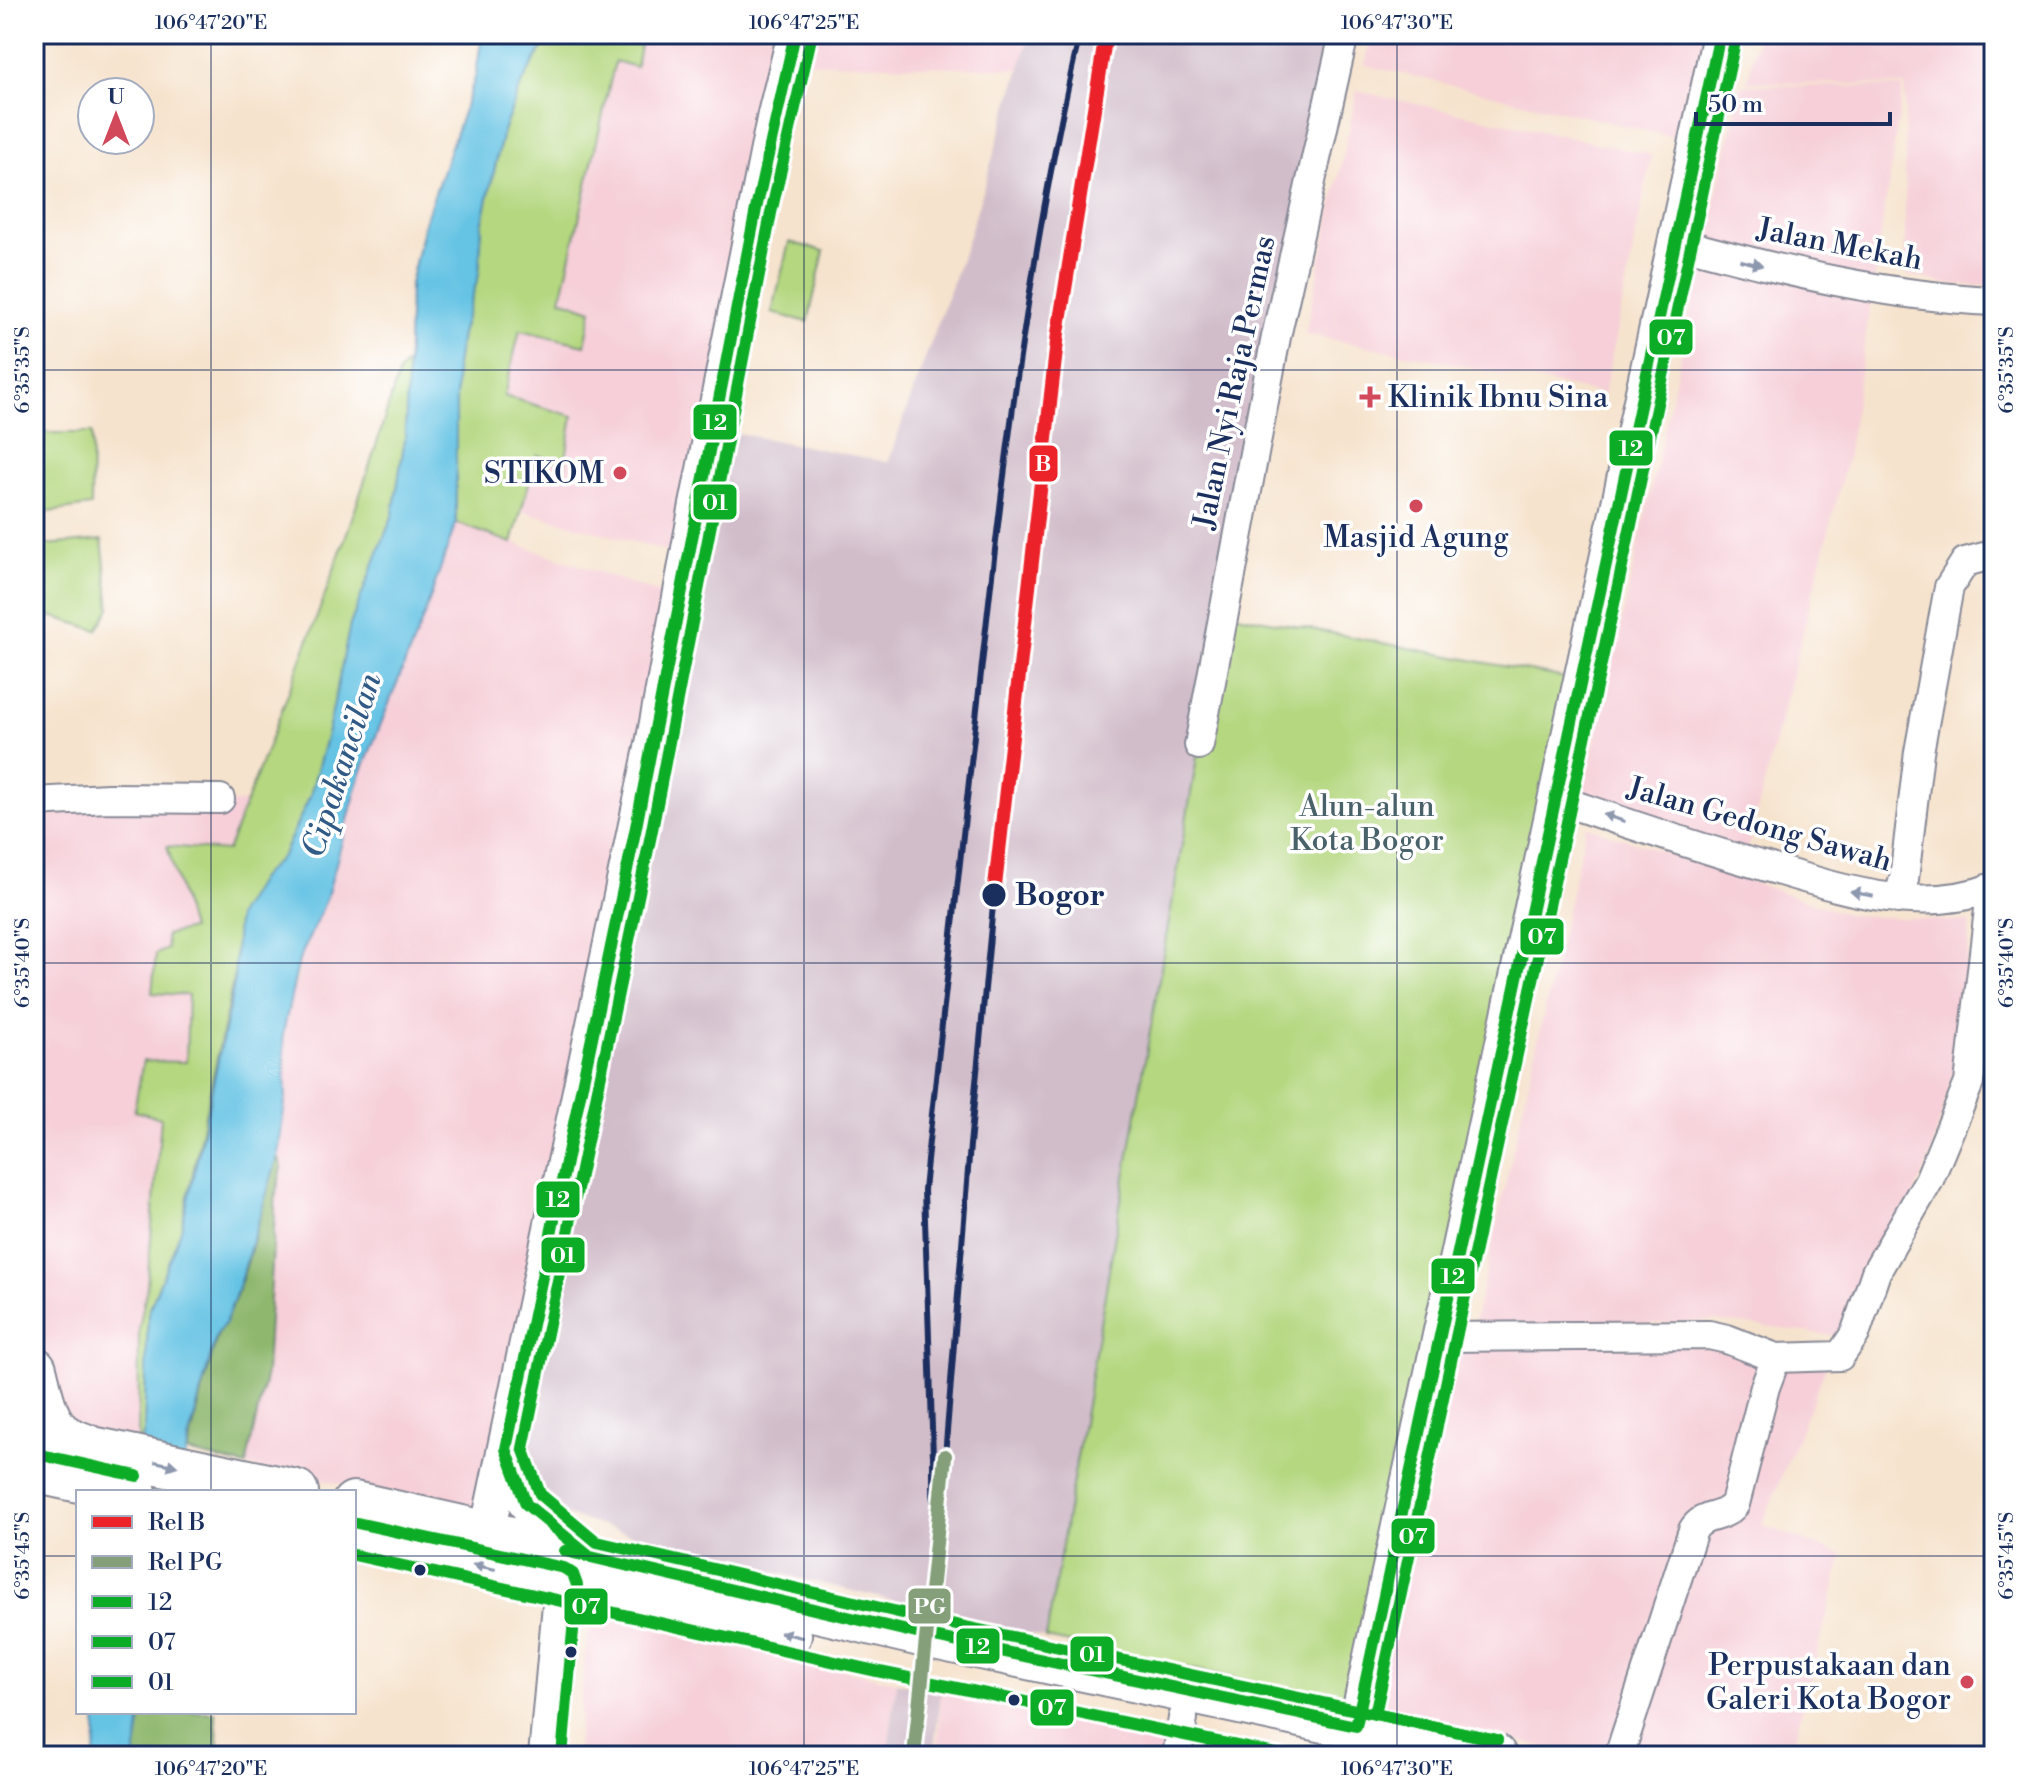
<svg xmlns="http://www.w3.org/2000/svg" width="2028" height="1790" viewBox="0 0 2028 1790" font-family="'Libre Bodoni',serif">
<style>
.built{fill:#f6cfd8}
.industrial{fill:#d1bdca}
.green{fill:#b4d77f;stroke:#68836e;stroke-width:2}
.forest{fill:#8fb86e;stroke:#557466;stroke-width:2}
.water{fill:#65c3e4;stroke:#4079a1;stroke-width:2}
.lines{fill:none;stroke-linecap:round;stroke-linejoin:round}
.minor-casing{stroke:#888996;stroke-width:32}
.tertiary-casing{stroke:#888996;stroke-width:38}
.primary-casing{stroke:#888996;stroke-width:48}
.minor{stroke:#fff;stroke-width:28}
.tertiary{stroke:#fff;stroke-width:34}
.primary{stroke:#fff;stroke-width:44}
.rail{stroke:#1b2f5e;stroke-width:6}
.bus-1-casing{stroke:#fff;stroke-width:18}
.bus-2-casing{stroke:#fff;stroke-width:18}
.bus-3-casing{stroke:#fff;stroke-width:18}
.bus-1{stroke:#0dac26;stroke-width:12}
.bus-2{stroke:#0dac26;stroke-width:12}
.bus-3{stroke:#0dac26;stroke-width:12}
.rail-1-casing{stroke:#fff;stroke-width:20}
.rail-2-casing{stroke:#fff;stroke-width:20}
.rail-1{stroke:#ec2329;stroke-width:14}
.rail-2{stroke:#859f7a;stroke-width:14}
.oneway{fill:#8d97ae}
.ticks{fill:none;stroke:#1b2f5e;stroke-width:2;stroke-opacity:0.45}
.poi-dot{fill:#d1495b;stroke:#fff;stroke-width:3}
.stop-dot{fill:#1b2f5e;stroke:#fff;stroke-width:3}
.labels{text-anchor:middle;stroke-width:7;stroke-linejoin:round;paint-order:stroke}
.street-label{font-size:30px;fill:#1b2f5e;stroke:#fff}
.poi-label{font-size:30px;fill:#1b2f5e;stroke:#fff;text-anchor:end}
.park-label{font-size:30px;fill:#496168;stroke:#fff}
.stop-label{font-size:30px;font-weight:bold;fill:#1b2f5e;stroke:#fff;text-anchor:start}
.water-label{font-size:32px;font-style:italic;fill:#315b86;stroke:#fff}
.line-badge{stroke:#fff;stroke-width:3}
.badge-label{font-size:22px;text-anchor:middle;font-weight:bold;fill:#fff}
.neatline{fill:none;stroke:#1b2f5e;stroke-width:3}
.ticks-label{font-size:20px;text-anchor:middle;fill:#1b2f5e}
</style>
<rect width="100%" height="100%" fill="#fff"/>
<filter id="ink" filterUnits="userSpaceOnUse"><feTurbulence type="fractalNoise" baseFrequency=".0125" numOctaves="2"/><feDisplacementMap in="SourceGraphic" scale="16" xChannelSelector="R" yChannelSelector="G"/><feConvolveMatrix kernelMatrix="1 2 1 2 8 2 1 2 1" color-interpolation-filters="sRGB"/></filter>
<filter id="wash" filterUnits="userSpaceOnUse"><feTurbulence type="fractalNoise" baseFrequency=".006" numOctaves="4" result="noise"/><feDisplacementMap in="SourceGraphic" scale="32" xChannelSelector="R" yChannelSelector="G"/><feGaussianBlur stdDeviation="1.8" result="paint"/><feColorMatrix in="noise" values="0 0 0 0 0 0 0 0 0 0 0 0 0 0 0 0 0 1.4 0 .05"/><feComposite in="paint" operator="in"/></filter>
<g filter="url(#wash)">
<rect width="100%" height="100%" fill="#f6e3cd"/>
<path class="built" d="M 642,34 L 1030,34 L 1020,69 L 788,62 L 677,554 L 522,511 L 537,454 L 564,463 L 503,397 L 520,330 L 585,345 L 592,310 L 561,300 L 615,61 L 636,66 Z
M 1372,34 L 1738,34 L 1714,147 L 1365,65 Z
M 1758,34 L 1994,34 L 1994,286 L 1952,285 L 1905,274 L 1905,85 L 1747,82 Z
M 1741,85 L 1903,87 L 1847,459 L 1747,851 L 1582,798 Z
M 1357,91 L 1652,155 L 1604,394 L 1305,334 Z
M 456,523 L 680,600 L 492,1513 L 246,1466 L 267,1373 L 278,1157 L 286,1094 L 283,1033 L 289,1005 L 298,976 L 299,960 L 320,916 L 341,851 L 354,791 L 425,614 Z
M 122,798 L 246,803 L 227,852 L 168,846 L 191,929 L 167,949 L 153,993 L 188,994 L 186,1062 L 143,1061 L 134,1111 L 161,1117 L 147,1286 L 139,1329 L 138,1456 L 92,1449 L 34,1369 L 34,802 Z
M 1586,826 L 1849,915 L 1970,922 L 1961,1043 L 1930,1157 L 1855,1338 L 1716,1321 L 1472,1333 Z
M 1440,1337 L 1578,1337 L 1830,1357 L 1762,1525 L 1843,1555 L 1790,1756 L 1585,1756 L 1362,1705 Z
M 614,1621 L 631,1621 L 897,1682 L 887,1756 L 576,1756 L 587,1634 L 594,1628 Z
M 941,1692 L 1179,1745 L 1177,1756 L 937,1756 Z"/>
<path class="industrial" d="M 1030,34 L 1345,34 L 1199,745 L 1046,1638 L 679,1549 L 553,1511 L 507,1457 L 731,432 L 888,462 L 968,239 Z
M 897,1682 L 941,1692 L 933,1756 L 887,1756 Z"/>
<path class="green" d="M 550,34 L 642,34 L 636,67 L 615,61 L 561,299 L 592,310 L 585,345 L 520,330 L 504,396 L 573,416 L 565,464 L 537,455 L 512,543 L 456,523 L 456,365 L 461,334 L 479,274 L 482,225 L 503,131 L 521,85 Z
M 789,242 L 824,251 L 808,322 L 772,313 Z
M 408,363 L 405,438 L 393,514 L 350,625 L 329,727 L 310,796 L 283,855 L 272,867 L 236,966 L 181,1230 L 148,1313 L 144,1432 L 138,1456 L 139,1329 L 147,1286 L 161,1118 L 134,1111 L 143,1061 L 186,1062 L 188,995 L 152,993 L 156,954 L 167,949 L 166,935 L 191,929 L 167,846 L 227,851 C 289,693 351,535 399,371 Z
M 34,433 L 92,433 L 91,506 L 34,514 Z
M 102,540 L 110,608 L 97,630 L 34,611 L 34,546 Z
M 1222,612 L 1581,681 L 1362,1705 L 1046,1638 Z"/>
<path class="forest" d="M 278,1156 L 282,1168 L 276,1192 L 266,1373 L 246,1466 L 187,1452 L 217,1336 C 238,1302 252,1249 261,1210 C 265,1191 264,1171 278,1156 Z
M 142,1712 L 215,1712 L 220,1756 L 134,1756 Z"/>
<path class="water" d="M 482,34 L 550,34 L 521,85 L 503,131 L 482,225 L 479,274 L 461,334 L 456,365 L 456,523 L 424,616 L 360,776 L 326,900 L 299,960 L 283,1033 L 286,1094 L 278,1156 L 237,1291 L 225,1323 L 216,1336 L 188,1441 L 180,1492 L 128,1492 L 144,1432 L 148,1313 L 181,1230 L 200,1146 L 234,984 L 237,916 L 260,878 L 283,855 L 310,796 L 329,727 L 350,625 L 393,514 L 405,438 L 410,284 L 424,224 L 476,75 Z
M 97,1712 L 142,1712 L 135,1756 L 95,1756 Z"/>
</g>
<g filter="url(#ink)">
<g class="lines">
<g class="minor-casing">
<path id="minor" d="M 1676,242 C 1781,271 1885,296 1994,301
M 1199,745 L 1276,337 L 1344,34
M 1556,799 C 1624,822 1692,846 1760,865 C 1836,887 1917,917 1994,887
M 34,802 L 108,798 L 220,799
M 1898,899 L 1904,879 L 1919,752 L 1949,587 L 1965,562 L 1984,557 L 1994,557
M 1440,1337 L 1709,1335 L 1727,1339 L 1776,1358 L 1840,1356 L 1855,1334 L 1876,1272 L 1929,1180 L 1969,1083 L 1989,909 L 1987,889
M 1177,1756 L 1183,1718
M 1619,1756 L 1693,1530 C 1704,1512 1721,1521 1735,1504 L 1765,1387 L 1776,1358"/>
</g>
<g class="tertiary-casing">
<path id="tertiary" d="M 506,1449 L 526,1504 L 589,1555
M 487,1533 L 654,739 L 697,505 L 775,114 L 795,34
M 1356,1726 L 1720,34
M 546,1756 L 564,1561"/>
</g>
<g class="primary-casing">
<path id="primary" d="M 34,1369 C 39,1388 43,1415 57,1431 C 65,1440 81,1444 92,1449 L 296,1492
M 34,1470 L 134,1492
M 354,1504 L 565,1551 L 925,1635 L 1494,1756
M 354,1539 L 789,1635"/>
</g>
<use href="#minor" class="minor"/>
<use href="#tertiary" class="tertiary"/>
<use href="#primary" class="primary"/>
<path class="rail" d="M 945,1456 L 970,1145 L 994,895
M 933,1568 L 933,1457 L 924,1190 L 929,1141 C 946,979 964,817 983,655 C 1006,446 1032,238 1080,34"/>
<g class="bus-1-casing">
<path id="bus-1" d="M 565,1551 L 925,1635 L 1356,1726 L 1720,34
M 590,1557 L 526,1504 L 506,1449 L 636,827 L 756,209 L 795,34"/>
</g>
<g class="bus-2-casing">
<path id="bus-2" d="M 354,1555 L 876,1671 L 1285,1756
M 1497,1740 L 1375,1714 L 1736,37"/>
</g>
<g class="bus-3-casing">
<path id="bus-3" d="M 811,38 L 771,213 L 652,830 L 523,1448 L 540,1494 L 597,1542 L 928,1619 L 1497,1740
M 37,1454 L 137,1476
M 357,1523 L 564,1568 L 573,1574 L 577,1585 L 562,1756"/>
</g>
<use href="#bus-1" class="bus-1"/>
<use href="#bus-2" class="bus-2"/>
<use href="#bus-3" class="bus-3"/>
<g class="rail-1-casing">
<path id="rail-1" d="M 994,895 L 1058,333 L 1106,34"/>
</g>
<g class="rail-2-casing">
<path id="rail-2" d="M 914,1756 L 945,1456"/>
</g>
<use href="#rail-1" class="rail-1"/>
<use href="#rail-2" class="rail-2"/>
</g>
<defs><path id="oneway-solid" d="M-6-.8H1V-3.2L6.5 0L1 3.2V.8H-6Z" transform="scale(2)"/></defs>
<g class="oneway">
<use href="#oneway-solid" transform="translate(1751 263) rotate(14)"/>
<use href="#oneway-solid" transform="translate(1614 818) rotate(-162)"/>
<use href="#oneway-solid" transform="translate(1862 894) rotate(-169)"/>
<use href="#oneway-solid" transform="translate(166 1464) rotate(12)"/>
<use href="#oneway-solid" transform="translate(484 1567) rotate(-168)"/>
<use href="#oneway-solid" transform="translate(791 1635) rotate(-167)"/>
</g>
</g>
<path class="ticks" d="M 211,34 L 211,1492M 804,34 L 804,1756M 1397,34 L 1397,1756M 1990,34 L 1990,1756M 34,370 L 1994,370M 34,963 L 1994,963M 34,1556 L 78,1556M 354,1556 L 1994,1556M 211,1712 L 211,1756"/>
<g class="poi-dot">
<path d="M1366 385h8v8h8v8h-8v8h-8v-8h-8v-8h8z"/>
<circle cx="620" cy="473" r="8"/>
<circle cx="1416" cy="506" r="8"/>
<circle cx="1967" cy="1682" r="8"/>
</g>
<g class="stop-dot">
<circle cx="994" cy="895" r="13"/>
<circle cx="420" cy="1570" r="7"/>
<circle cx="571" cy="1652" r="7"/>
<circle cx="1014" cy="1700" r="7"/>
</g>
<g class="labels">
<g class="street-label">
<text transform="translate(1840 244) rotate(11)" y="10">Jalan Mekah</text>
<text transform="translate(1234 382) rotate(-78)" y="10">Jalan Nyi Raja Permas</text>
<text transform="translate(1760 824) rotate(16)" y="10">Jalan Gedong Sawah</text>
</g>
<g class="poi-label">
<text x="1388" y="407" text-anchor="start">Klinik Ibnu Sina</text>
<text x="604" y="483">STIKOM</text>
<text x="1416" y="547" text-anchor="middle">Masjid Agung</text>
<text x="1951" y="1675">Perpustakaan dan<tspan x="1951" dy="34">Galeri Kota Bogor</tspan></text>
</g>
<g class="park-label">
<text x="1367" y="816">Alun-alun<tspan x="1367" dy="34">Kota Bogor</tspan></text>
</g>
<g class="stop-label">
<text x="1015" y="905">Bogor</text>
</g>
<g class="water-label">
<text transform="translate(341 765) rotate(-72)" y="11">Cipakancilan</text>
</g>
</g>
<g class="line-badge">
<rect x="1648" y="318" width="46" height="38" rx="8" fill="#0dac26"/>
<rect x="692" y="403" width="46" height="38" rx="8" fill="#0dac26"/>
<rect x="1608" y="429" width="46" height="38" rx="8" fill="#0dac26"/>
<rect x="1028" y="444" width="31" height="39" rx="8" fill="#ec2329"/>
<rect x="692" y="483" width="46" height="38" rx="8" fill="#0dac26"/>
<rect x="1519" y="917" width="46" height="39" rx="8" fill="#0dac26"/>
<rect x="535" y="1180" width="46" height="39" rx="8" fill="#0dac26"/>
<rect x="540" y="1236" width="46" height="38" rx="8" fill="#0dac26"/>
<rect x="1430" y="1257" width="46" height="38" rx="8" fill="#0dac26"/>
<rect x="1390" y="1517" width="46" height="38" rx="8" fill="#0dac26"/>
<rect x="907" y="1587" width="45" height="38" rx="8" fill="#859f7a"/>
<rect x="563" y="1587" width="46" height="39" rx="8" fill="#0dac26"/>
<rect x="955" y="1627" width="46" height="38" rx="8" fill="#0dac26"/>
<rect x="1069" y="1635" width="46" height="38" rx="8" fill="#0dac26"/>
<rect x="1029" y="1688" width="46" height="39" rx="8" fill="#0dac26"/>
</g>
<g class="badge-label">
<text x="1671" y="345">07</text>
<text x="715" y="430">12</text>
<text x="1631" y="456">12</text>
<text x="1043" y="471">B</text>
<text x="715" y="510">01</text>
<text x="1542" y="944">07</text>
<text x="558" y="1207">12</text>
<text x="563" y="1263">01</text>
<text x="1453" y="1284">12</text>
<text x="1413" y="1544">07</text>
<text x="930" y="1614">PG</text>
<text x="586" y="1614">07</text>
<text x="978" y="1654">12</text>
<text x="1092" y="1662">01</text>
<text x="1052" y="1715">07</text>
</g>
<rect width="2028" height="1790" fill="none" stroke="#fff" stroke-width="88"/>
<rect x="76" y="1490" width="280" height="224" fill="#ffffff" stroke="#a4acbf" stroke-width="2"/>
<rect x="92" y="1516" width="40" height="12" fill="#ec2329" stroke="#a4acbf" stroke-width="2"/>
<text x="148" y="1530" font-size="24" fill="#1b2f5e">Rel B</text>
<rect x="92" y="1556" width="40" height="12" fill="#859f7a" stroke="#a4acbf" stroke-width="2"/>
<text x="148" y="1570" font-size="24" fill="#1b2f5e">Rel PG</text>
<rect x="92" y="1596" width="40" height="12" fill="#0dac26" stroke="#a4acbf" stroke-width="2"/>
<text x="148" y="1610" font-size="24" fill="#1b2f5e">12</text>
<rect x="92" y="1636" width="40" height="12" fill="#0dac26" stroke="#a4acbf" stroke-width="2"/>
<text x="148" y="1650" font-size="24" fill="#1b2f5e">07</text>
<rect x="92" y="1676" width="40" height="12" fill="#0dac26" stroke="#a4acbf" stroke-width="2"/>
<text x="148" y="1690" font-size="24" fill="#1b2f5e">01</text>
<g transform="translate(116 116)"><circle r="38" fill="#ffffff" stroke="#a4acbf" stroke-width="2"/>
<path d="M0-6L14 30L0 20L-14 30Z" fill="#d1495b"/>
<text y="-12" font-size="22" font-weight="bold" text-anchor="middle" fill="#1b2f5e">U</text>
</g>
<path d="M1696 112v12h194v-12" fill="none" stroke="#1b2f5e" stroke-width="4"/>
<text x="1708" y="112" font-size="24" fill="#1b2f5e" stroke="#ffffff" stroke-width="6" paint-order="stroke">50 m</text>
<rect x="44" y="44" width="1940" height="1702" class="neatline"/>
<g class="ticks-label">
<text x="211" y="29">106°47'20"E</text>
<text x="804" y="29">106°47'25"E</text>
<text x="1397" y="29">106°47'30"E</text>
<text transform="translate(22 370) rotate(-90)" y="7">6°35'35"S</text>
<text transform="translate(2006 370) rotate(-90)" y="7">6°35'35"S</text>
<text transform="translate(22 963) rotate(-90)" y="7">6°35'40"S</text>
<text transform="translate(2006 963) rotate(-90)" y="7">6°35'40"S</text>
<text transform="translate(22 1556) rotate(-90)" y="7">6°35'45"S</text>
<text transform="translate(2006 1556) rotate(-90)" y="7">6°35'45"S</text>
<text x="211" y="1775">106°47'20"E</text>
<text x="804" y="1775">106°47'25"E</text>
<text x="1397" y="1775">106°47'30"E</text>
</g>
</svg>
